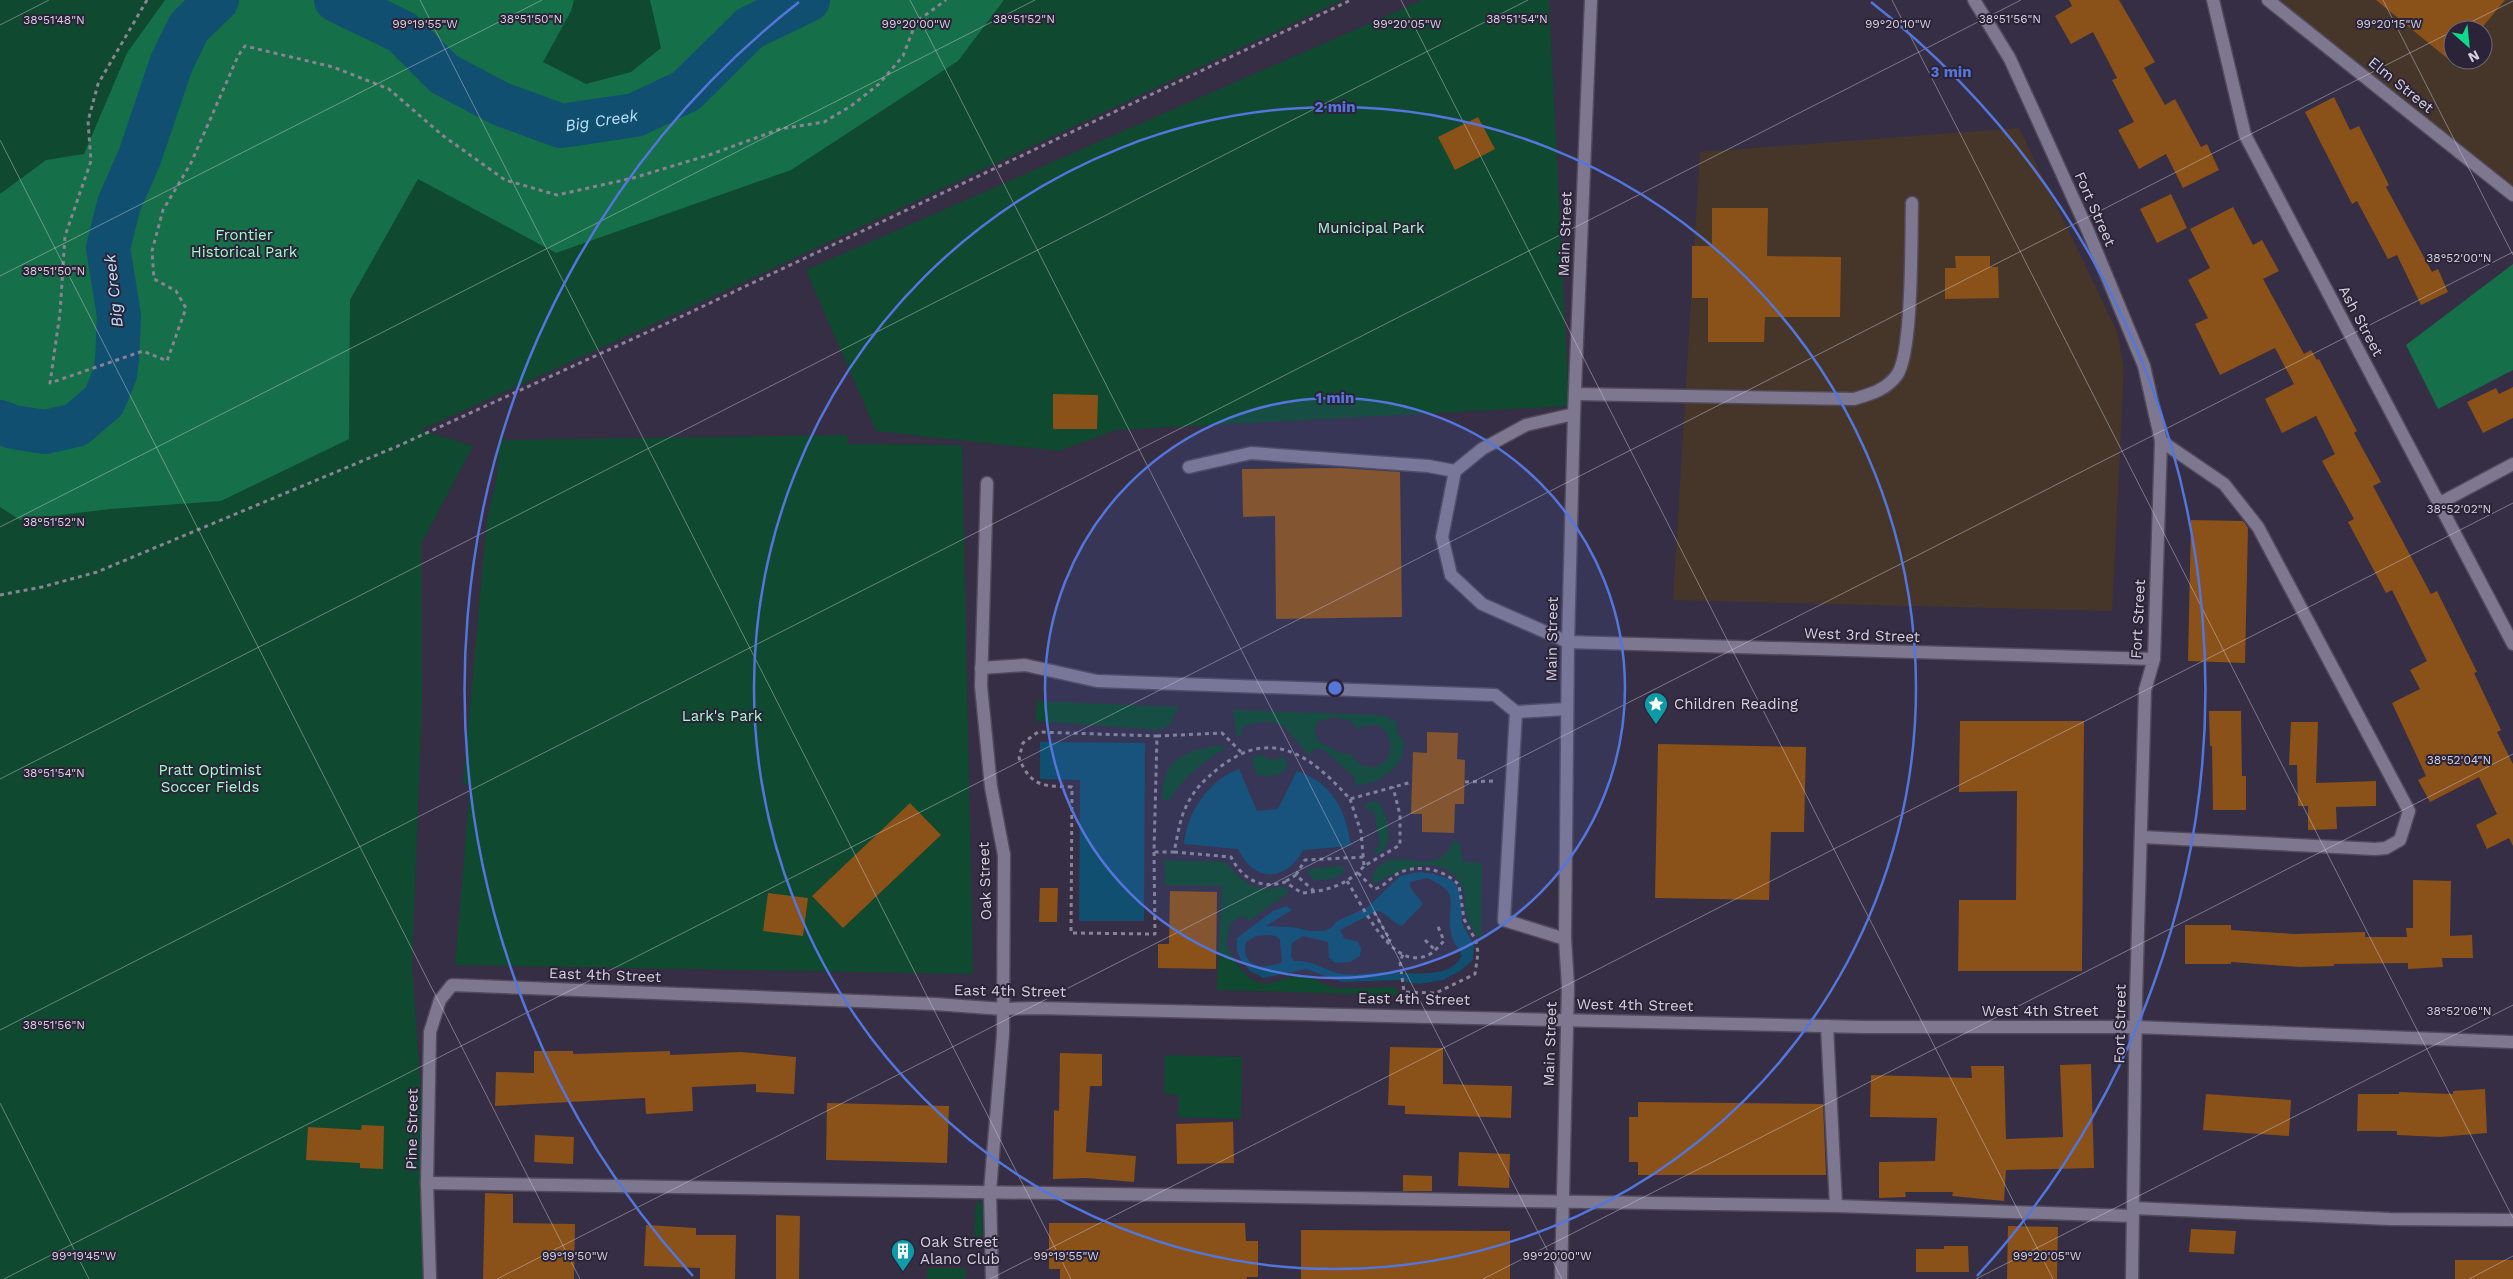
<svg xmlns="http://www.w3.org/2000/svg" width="2513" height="1279" viewBox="0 0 2513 1279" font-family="'Work Sans',sans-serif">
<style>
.education{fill:#46362a;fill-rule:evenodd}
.green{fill:#0f492f;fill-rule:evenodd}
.forest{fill:#156f49}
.water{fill:#104f70;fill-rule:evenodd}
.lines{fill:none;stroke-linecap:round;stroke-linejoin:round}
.river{stroke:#104f70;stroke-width:44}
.building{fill:#8a5118}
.service-casing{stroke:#504a5c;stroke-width:15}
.minor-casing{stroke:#504a5c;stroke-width:15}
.tertiary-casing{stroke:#504a5c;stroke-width:15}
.path{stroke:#888395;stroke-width:3;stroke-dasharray:4 4;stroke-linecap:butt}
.service{stroke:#7e7790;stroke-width:12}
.minor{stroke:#7e7790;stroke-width:12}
.tertiary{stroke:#7e7790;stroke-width:12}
.ticks{fill:none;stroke:#d4d1de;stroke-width:1;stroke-opacity:0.45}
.ring{fill:none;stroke:#5475da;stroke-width:2.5}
.labels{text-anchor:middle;stroke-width:4;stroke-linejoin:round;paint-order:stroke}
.street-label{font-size:15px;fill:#d4d1de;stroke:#2b2439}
.park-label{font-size:15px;fill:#a5fbcb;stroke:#2b2439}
.poi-label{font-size:15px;fill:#d4d1de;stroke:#2b2439;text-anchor:start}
.water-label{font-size:16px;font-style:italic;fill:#bbe1fa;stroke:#2b2439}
.ticks-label{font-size:12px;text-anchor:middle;fill:#d4d1de;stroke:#2b2439;stroke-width:4;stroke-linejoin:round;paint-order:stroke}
.centre{fill:#5475da;stroke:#2b2439;stroke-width:2.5}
.ring-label{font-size:15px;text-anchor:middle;font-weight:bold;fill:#5475da;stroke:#2b2439;stroke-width:4;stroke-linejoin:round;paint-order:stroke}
</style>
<rect width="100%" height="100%" fill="#352e44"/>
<path class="education" d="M 2271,0 L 2513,0 L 2513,188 L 2402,97 ZM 2453,30 L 2483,30 L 2483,60 L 2453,60 Z
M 2019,128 L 2117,331 L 2124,369 L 2112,611 L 1673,600 L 1700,152 Z"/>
<path class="green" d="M 0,0 L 1342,0 L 699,303 L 421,430 L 473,446 L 421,544 L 422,702 L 412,964 L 427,1183 L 430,1279 L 0,1279 Z
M 1423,0 L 1549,0 L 1569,406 L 1116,430 L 1059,451 L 876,431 L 806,270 Z
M 847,435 L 848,444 L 962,445 L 973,974 L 455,965 L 470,786 L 463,783 L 487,520 L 496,481 L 500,440 Z
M 1037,701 L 1179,707 L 1169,725 L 1161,730 L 1035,721 Z
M 1233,710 L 1383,715 L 1397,722 L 1396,731 L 1404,742 C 1403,747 1403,754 1401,758 C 1395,773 1370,787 1355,785 L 1355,778 L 1325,751 L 1316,748 L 1308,755 C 1284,726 1282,714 1242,727 L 1241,736 L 1237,737 ZM 1333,717 L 1351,721 L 1357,729 C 1395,709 1403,769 1369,767 C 1360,766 1355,761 1351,754 L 1340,753 L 1319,742 L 1315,732 L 1317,722 Z
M 1222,745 L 1226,748 C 1201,762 1184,778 1168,801 L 1162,800 C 1162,756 1186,751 1222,745 Z
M 1260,754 L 1272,760 L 1284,757 L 1288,767 C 1278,776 1270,778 1257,775 L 1252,763 L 1254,756 Z
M 1374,801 L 1378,802 C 1388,813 1397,851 1375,854 L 1374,851 L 1380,844 L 1374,811 L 1366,808 L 1365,805 Z
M 1454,840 L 1460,843 L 1463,862 L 1482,863 L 1481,941 C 1476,933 1469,924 1466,914 C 1464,905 1466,896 1462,887 C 1446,850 1400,868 1375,884 L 1372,876 C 1389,842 1421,873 1443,856 C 1448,853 1451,844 1454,840 Z
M 1164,860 L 1225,862 C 1246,885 1255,893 1285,886 L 1289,892 L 1250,920 L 1240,916 L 1230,924 L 1226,945 C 1233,958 1241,973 1254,981 C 1268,988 1281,978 1295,976 C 1311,973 1322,987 1338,988 C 1357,989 1377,987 1396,987 L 1398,995 L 1217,990 L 1222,886 L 1165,885 Z
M 1343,866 L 1345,870 C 1338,880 1323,880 1313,880 L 1307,869 Z
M 1165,1055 L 1242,1057 L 1241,1119 L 1178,1117 L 1179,1095 L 1164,1094 Z
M 976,1200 L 983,1205 L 982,1239 L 974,1243 Z
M 927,1268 L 966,1268 L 965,1279 L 927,1279 Z"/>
<path class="forest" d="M 165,0 L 574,0 L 571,11 L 543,62 L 586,84 L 631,72 L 661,48 L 650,0 L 1004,0 L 958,61 L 791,170 L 556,253 L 418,179 L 350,300 L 349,439 L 221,501 L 110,509 L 20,520 L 0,507 L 0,194 L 46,160 L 84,154 L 127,53 Z
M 2513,264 L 2513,370 L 2438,409 L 2406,345 Z"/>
<path class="water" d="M 1040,742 L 1145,743 L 1144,921 L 1079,921 L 1080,780 L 1040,779 Z
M 1239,769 L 1257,811 L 1278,809 L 1297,771 C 1333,783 1346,811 1351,846 L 1303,850 C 1286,883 1253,882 1238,849 L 1184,844 C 1187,812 1209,780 1239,769 Z
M 1419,872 L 1434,874 L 1450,879 L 1457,886 L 1461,895 L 1462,923 L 1474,946 L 1473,960 L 1460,971 L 1443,980 L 1419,984 L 1397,980 L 1342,982 L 1306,969 L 1264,978 L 1250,971 L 1241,960 L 1237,951 L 1237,938 L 1273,911 L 1286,906 L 1292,910 L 1266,926 L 1292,927 L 1310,931 L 1324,931 L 1331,928 L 1337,921 L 1368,907 L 1400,876 ZM 1427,878 C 1464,894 1445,903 1451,933 C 1452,942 1458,947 1462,955 C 1452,981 1406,972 1384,972 C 1368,973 1350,977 1334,972 C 1316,966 1314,961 1294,961 L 1291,957 L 1292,943 L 1303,936 L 1328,942 L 1329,958 L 1335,963 L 1350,962 L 1360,956 L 1361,948 L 1358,942 L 1344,938 L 1340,930 L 1377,911 C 1387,912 1392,923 1402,926 L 1423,904 L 1410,887 L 1410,882 ZM 1267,935 L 1276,936 L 1280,940 L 1282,962 C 1264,970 1240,968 1246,942 L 1256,936 Z"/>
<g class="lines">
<g class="river">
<path id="s1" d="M 336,0 L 402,32 L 444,74 L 501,104 L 561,126 L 635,115 L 686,91 L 750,28 L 808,0"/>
<path d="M 0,422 L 13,427 L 45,432 L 76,425 L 104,401 L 115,374 L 117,360 L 119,316 L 108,248 L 119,204 L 140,156 L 171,64 L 189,27 L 217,0"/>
</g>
</g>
<path class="building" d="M 2069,0 L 2119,0 L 2155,62 L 2144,68 L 2165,105 L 2175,99 L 2201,147 L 2207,144 L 2219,170 L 2183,188 L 2166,154 L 2139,169 L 2118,130 L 2134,122 L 2112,80 L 2117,78 L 2093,32 L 2071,44 L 2055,16 L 2072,6 Z
M 2376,0 L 2505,0 L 2480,30 L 2453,30 L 2453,60 L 2455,60 L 2453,63 Z
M 2334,97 L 2350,130 L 2359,126 L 2389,185 L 2386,187 L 2432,272 L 2438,269 L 2448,292 L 2421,305 L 2397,255 L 2388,259 L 2357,201 L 2352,204 L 2305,112 Z
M 1478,117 L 1495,149 L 1455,170 L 1438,137 Z
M 2171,194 L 2187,228 L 2157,243 L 2140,209 Z
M 2233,207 L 2253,245 L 2262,240 L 2279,271 L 2263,279 L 2304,354 L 2311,350 L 2317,360 L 2319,359 L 2357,431 L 2354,433 L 2381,482 L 2373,486 L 2431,594 L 2437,591 L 2477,672 L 2474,673 L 2501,730 L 2497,732 L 2513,764 L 2513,846 L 2509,838 L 2487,849 L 2476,825 L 2497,814 L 2479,777 L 2430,802 L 2418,780 L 2426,776 L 2392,703 L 2420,689 L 2410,670 L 2427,661 L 2392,590 L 2386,593 L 2348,522 L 2354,519 L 2322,461 L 2335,454 L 2316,416 L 2282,433 L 2265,399 L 2294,384 L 2275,348 L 2220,375 L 2195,324 L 2208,318 L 2188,280 L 2210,268 L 2190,229 Z
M 1712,208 L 1768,208 L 1767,256 L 1841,257 L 1840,317 L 1765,317 L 1764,342 L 1708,342 L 1708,298 L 1692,298 L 1692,246 L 1712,246 Z
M 1955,256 L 1990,256 L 1990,267 L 1998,267 L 1999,298 L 1945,299 L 1945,268 L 1956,268 Z
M 2513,387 L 2513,418 L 2483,433 L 2467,402 L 2496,388 L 2499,394 Z
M 1053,394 L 1098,395 L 1097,429 L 1053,429 Z
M 1340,468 L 1400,472 L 1402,617 L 1276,619 L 1275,516 L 1243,517 L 1242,469 Z
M 2191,520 L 2243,521 L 2248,528 L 2245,663 L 2188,661 Z
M 2209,711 L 2241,711 L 2242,776 L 2246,776 L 2246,810 L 2213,810 L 2212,746 L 2210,746 Z
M 1960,721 L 2084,721 L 2082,971 L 1958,971 L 1959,900 L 2016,900 L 2017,791 L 1959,792 Z
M 2291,722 L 2318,722 L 2316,783 L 2376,781 L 2376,806 L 2336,807 L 2337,829 L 2308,830 L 2308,806 L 2298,806 L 2297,765 L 2289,765 Z
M 1427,732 L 1458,733 L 1457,759 L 1465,760 L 1464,804 L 1455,804 L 1454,833 L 1422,832 L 1422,814 L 1411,814 L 1413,752 L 1427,753 Z
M 1658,744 L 1806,747 L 1804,832 L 1771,832 L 1769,900 L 1655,898 Z
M 910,803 L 941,835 L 843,928 L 812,896 Z
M 2413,880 L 2451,881 L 2450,936 L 2472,935 L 2473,958 L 2442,958 L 2443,967 L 2408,969 L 2408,963 L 2334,964 L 2334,966 L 2300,967 L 2231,962 L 2231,964 L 2185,964 L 2185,925 L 2231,925 L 2231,930 L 2295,934 L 2365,932 L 2365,937 L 2407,937 L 2406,928 L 2413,928 Z
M 1040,888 L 1058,888 L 1057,922 L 1039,922 Z
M 1170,891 L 1217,892 L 1216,969 L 1158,968 L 1158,944 L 1169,944 Z
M 768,893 L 808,898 L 803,936 L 763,931 Z
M 1390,1047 L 1443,1048 L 1443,1084 L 1512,1086 L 1511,1118 L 1405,1114 L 1405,1106 L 1388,1105 Z
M 534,1051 L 573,1051 L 573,1054 L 670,1051 L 670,1055 L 741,1052 L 796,1057 L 794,1094 L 756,1092 L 756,1084 L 692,1087 L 693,1111 L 646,1114 L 645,1098 L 495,1106 L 496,1072 L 534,1073 Z
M 1060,1053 L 1102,1054 L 1102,1086 L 1090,1086 L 1086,1152 L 1136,1156 L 1134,1182 L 1086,1178 L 1053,1179 L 1054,1110 L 1059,1111 Z
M 2091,1064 L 2094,1168 L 2006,1170 L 2004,1201 L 1952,1196 L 1953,1192 L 1905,1192 L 1906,1197 L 1879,1198 L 1879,1162 L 1935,1161 L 1937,1118 L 1870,1117 L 1871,1075 L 1972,1078 L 1971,1066 L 2004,1066 L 2006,1139 L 2063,1137 L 2060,1065 Z
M 2485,1089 L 2487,1133 L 2440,1137 L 2397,1135 L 2397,1131 L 2357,1131 L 2358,1094 L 2399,1094 L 2399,1092 L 2453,1094 L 2453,1091 Z
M 2206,1094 L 2291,1100 L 2289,1136 L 2203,1130 Z
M 1638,1102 L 1823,1104 L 1826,1175 L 1638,1175 L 1638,1162 L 1629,1162 L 1629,1117 L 1638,1117 Z
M 827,1103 L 949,1106 L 947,1163 L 826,1160 Z
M 1233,1122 L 1234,1163 L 1177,1164 L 1176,1124 Z
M 362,1125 L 384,1126 L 383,1169 L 360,1168 L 360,1163 L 306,1160 L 308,1127 L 361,1130 Z
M 535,1135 L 574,1137 L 573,1164 L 534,1162 Z
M 1459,1152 L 1510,1154 L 1509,1188 L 1458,1186 Z
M 1403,1175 L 1432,1176 L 1432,1191 L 1403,1191 Z
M 485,1193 L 513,1194 L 513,1223 L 575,1224 L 574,1279 L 483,1279 Z
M 776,1215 L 800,1216 L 799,1279 L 776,1279 Z
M 1049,1223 L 1245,1223 L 1246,1241 L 1258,1241 L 1258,1277 L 1247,1277 L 1247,1279 L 1060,1279 L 1060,1269 L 1049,1269 Z
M 646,1225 L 696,1228 L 696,1235 L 736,1235 L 735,1279 L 700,1279 L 700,1268 L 644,1266 Z
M 2008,1226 L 2058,1227 L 2057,1279 L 2007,1279 Z
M 2191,1229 L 2236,1231 L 2234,1254 L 2189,1252 Z
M 1301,1230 L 1510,1231 L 1510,1279 L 1301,1279 Z
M 1944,1246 L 1968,1246 L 1969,1272 L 1916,1272 L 1916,1249 L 1944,1249 Z
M 2455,1260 L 2513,1260 L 2513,1279 L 2455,1279 Z"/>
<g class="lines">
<g class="service-casing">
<path id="service" d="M 1575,394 L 1854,399 C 1871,394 1886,390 1897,375 C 1913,353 1911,236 1912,203
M 1189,467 L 1251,453 L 1428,466 L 1455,471 L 1482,449 L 1526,425 L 1574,414
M 1455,471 L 1442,537 L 1451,575 L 1482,604 L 1568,642
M 981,668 L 1025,665 L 1097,681 L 1495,695 L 1516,712 L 1567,709
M 1516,712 L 1504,920 L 1565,939
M 2142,837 L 2375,849 L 2386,848 L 2400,840 L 2409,811 L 2258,527 L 2224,484 L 2161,441
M 1827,1026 L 1836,1206
M 427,1183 L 1836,1206 L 2132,1216
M 2133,1208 L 2390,1219 L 2513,1220"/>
</g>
<g class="minor-casing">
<path id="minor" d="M 1974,0 L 2010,59 L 2088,231 L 2144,366 L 2161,441 L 2154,659 L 2145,690 L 2136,998 L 2132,1279
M 2213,0 L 2245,135 L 2513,644
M 2268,0 L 2513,195
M 987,483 L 981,686 L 991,787 L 1004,855 L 1003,1034 L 990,1191 L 992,1279
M 2440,503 L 2513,464
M 1568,642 L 2154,659
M 430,1279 L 427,1183 L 430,1032 L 440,1000 L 452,985 L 935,1004 L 1003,1009 L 1037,1008 L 1864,1027 L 2136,1027 L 2513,1042"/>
</g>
<g class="tertiary-casing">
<path id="tertiary" d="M 1561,1279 L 1568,986 L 1565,939 L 1568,642 L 1574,414 L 1591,0"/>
</g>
<path class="path" d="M 147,0 L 98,84 L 88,121 L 91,161 L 65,236 L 60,313 L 50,383 L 143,351 L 167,361 L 186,308 L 176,291 L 154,279 L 152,251 L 163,210 L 191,163 L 238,56 L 245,46 L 333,67 L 389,89 L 442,135 L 505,180 L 557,195 L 633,178 L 709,155 L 780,129 L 824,122 L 851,106 L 879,84 L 903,56 L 916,22 L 946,0
M 0,595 L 42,587 L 97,572 L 398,446 L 674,320 L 1351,0
M 1157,736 L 1222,733 L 1242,753
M 1465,782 L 1494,781
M 1350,799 L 1361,832 L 1364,866 L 1400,845 L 1400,815 L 1393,787
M 1154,852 L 1155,934 L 1071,933 L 1072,787 C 1043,786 1031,787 1019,758 L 1023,743 L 1038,732 L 1157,736 L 1154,852 L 1174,852 C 1177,839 1179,824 1184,811 C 1193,790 1203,781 1220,767 C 1273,726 1312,757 1350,799 L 1412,782
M 1174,852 L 1231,857 C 1242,879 1262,890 1285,882 L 1302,893 C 1326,891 1348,885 1364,866
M 1358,873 L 1374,889 C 1385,887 1391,876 1401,872 C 1421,864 1445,870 1459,885 L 1464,919 L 1476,941 L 1478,953 L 1475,974 L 1436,993 L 1404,992 L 1400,962 L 1403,954
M 1296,875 L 1305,860 L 1364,857
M 1286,881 L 1296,875 L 1315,892
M 1347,881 C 1362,904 1393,975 1430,954 C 1435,951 1440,945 1444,941 L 1437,924
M 1374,912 L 1390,940 L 1385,942
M 1425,940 L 1435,950"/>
<use href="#service" class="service"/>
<use href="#minor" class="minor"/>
<use href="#tertiary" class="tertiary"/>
</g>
<path class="ticks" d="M 420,0 L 1071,1279M 910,0 L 1562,1279M 1401,0 L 2053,1279M 1892,0 L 2513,1218M 2383,0 L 2513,255M 0,25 L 49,0M 2455,30 L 2513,1M 0,140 L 580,1279M 0,276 L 542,0M 0,527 L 1035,0M 0,779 L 1528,0M 0,1030 L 2021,0M 0,1103 L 89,1279M 4,1279 L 2453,31M 497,1279 L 2513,252M 990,1279 L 2513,503M 1483,1279 L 2513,754M 1976,1279 L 2513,1005M 2469,1279 L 2513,1256"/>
<circle cx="1335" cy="688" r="290" fill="#5475da" fill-opacity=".12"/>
<g class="ring">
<circle cx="1335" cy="688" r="290"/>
<circle cx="1335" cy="688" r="581"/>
<path d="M693 1276A871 871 0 0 1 799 2M1871 2A871 871 0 0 1 1977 1276"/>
</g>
<defs>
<g id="sight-pin" transform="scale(1.25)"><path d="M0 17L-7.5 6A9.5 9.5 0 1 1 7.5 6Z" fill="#0f9aa8" stroke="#2b2439"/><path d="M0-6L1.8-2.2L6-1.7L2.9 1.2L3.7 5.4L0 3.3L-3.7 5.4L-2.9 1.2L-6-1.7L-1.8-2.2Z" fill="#fff"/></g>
<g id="building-pin" transform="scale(1.25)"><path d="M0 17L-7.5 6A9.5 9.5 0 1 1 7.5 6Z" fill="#0f9aa8" stroke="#2b2439"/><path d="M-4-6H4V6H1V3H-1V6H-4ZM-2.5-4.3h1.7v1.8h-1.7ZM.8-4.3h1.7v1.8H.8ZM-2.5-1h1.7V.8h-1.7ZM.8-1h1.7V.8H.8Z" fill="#fff"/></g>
</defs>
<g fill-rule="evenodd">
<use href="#sight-pin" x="1656" y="704"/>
<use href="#building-pin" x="903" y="1251"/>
</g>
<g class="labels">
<g class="street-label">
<text transform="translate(2401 85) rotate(39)" y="5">Elm Street</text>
<text transform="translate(2095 209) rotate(66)" y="5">Fort Street</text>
<text transform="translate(1565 234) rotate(-88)" y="5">Main Street</text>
<text transform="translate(2361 321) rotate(62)" y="5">Ash Street</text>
<text transform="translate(2138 619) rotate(-87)" y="5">Fort Street</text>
<text transform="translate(1862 635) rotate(2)" y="5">West 3rd Street</text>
<text transform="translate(1552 639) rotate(-89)" y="5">Main Street</text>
<text transform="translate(985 881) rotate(-92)" y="5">Oak Street</text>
<text transform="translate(605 975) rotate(2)" y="5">East 4th Street</text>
<text transform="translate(1010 991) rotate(1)" y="5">East 4th Street</text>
<text transform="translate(1414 999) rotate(1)" y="5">East 4th Street</text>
<text transform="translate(1635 1005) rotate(1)" y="5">West 4th Street</text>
<text x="2040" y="1016">West 4th Street</text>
<text transform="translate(2120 1024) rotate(-89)" y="5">Fort Street</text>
<text transform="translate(1550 1044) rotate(-88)" y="5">Main Street</text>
<text transform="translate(412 1129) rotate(-89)" y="5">Pine Street</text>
</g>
<g class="park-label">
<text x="1371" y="233">Municipal Park</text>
<text x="244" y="240">Frontier<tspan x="244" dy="17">Historical Park</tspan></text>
<text x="722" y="721">Lark's Park</text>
<text x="210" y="775">Pratt Optimist<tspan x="210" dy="17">Soccer Fields</tspan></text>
</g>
<g class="poi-label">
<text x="1674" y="709">Children Reading</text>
<text x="920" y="1247">Oak Street<tspan x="920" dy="17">Alano Club</tspan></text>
</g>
<g class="water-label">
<text dy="6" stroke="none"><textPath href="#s1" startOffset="302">Big Creek</textPath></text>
<text transform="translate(113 291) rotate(-96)" y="6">Big Creek</text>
</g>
</g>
<g class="ticks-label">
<text x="1517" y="23">38°51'54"N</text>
<text x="531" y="23">38°51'50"N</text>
<text x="1024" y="23">38°51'52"N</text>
<text x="2010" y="23">38°51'56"N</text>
<text x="54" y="24">38°51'48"N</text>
<text x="425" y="28">99°19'55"W</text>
<text x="916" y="28">99°20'00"W</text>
<text x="1407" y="28">99°20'05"W</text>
<text x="1898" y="28">99°20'10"W</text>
<text x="2389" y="28">99°20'15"W</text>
<text x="2459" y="262">38°52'00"N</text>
<text x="54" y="275">38°51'50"N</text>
<text x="2459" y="513">38°52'02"N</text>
<text x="54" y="526">38°51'52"N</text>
<text x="2459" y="764">38°52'04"N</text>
<text x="54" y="777">38°51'54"N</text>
<text x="2459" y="1015">38°52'06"N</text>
<text x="54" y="1029">38°51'56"N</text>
<text x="84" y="1260">99°19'45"W</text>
<text x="575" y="1260">99°19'50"W</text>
<text x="1066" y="1260">99°19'55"W</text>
<text x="1557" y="1260">99°20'00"W</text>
<text x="2047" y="1260">99°20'05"W</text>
</g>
<circle cx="1335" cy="688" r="8" class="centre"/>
<g class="ring-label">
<text x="1951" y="77">3 min</text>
<text x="1335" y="112">2 min</text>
<text x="1335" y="403">1 min</text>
</g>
<g transform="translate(2468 45) rotate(153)"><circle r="24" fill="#2b2439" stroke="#6f697b"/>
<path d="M0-4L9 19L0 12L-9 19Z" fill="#0fd98a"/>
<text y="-8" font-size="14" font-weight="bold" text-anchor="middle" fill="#d4d1de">N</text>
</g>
</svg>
